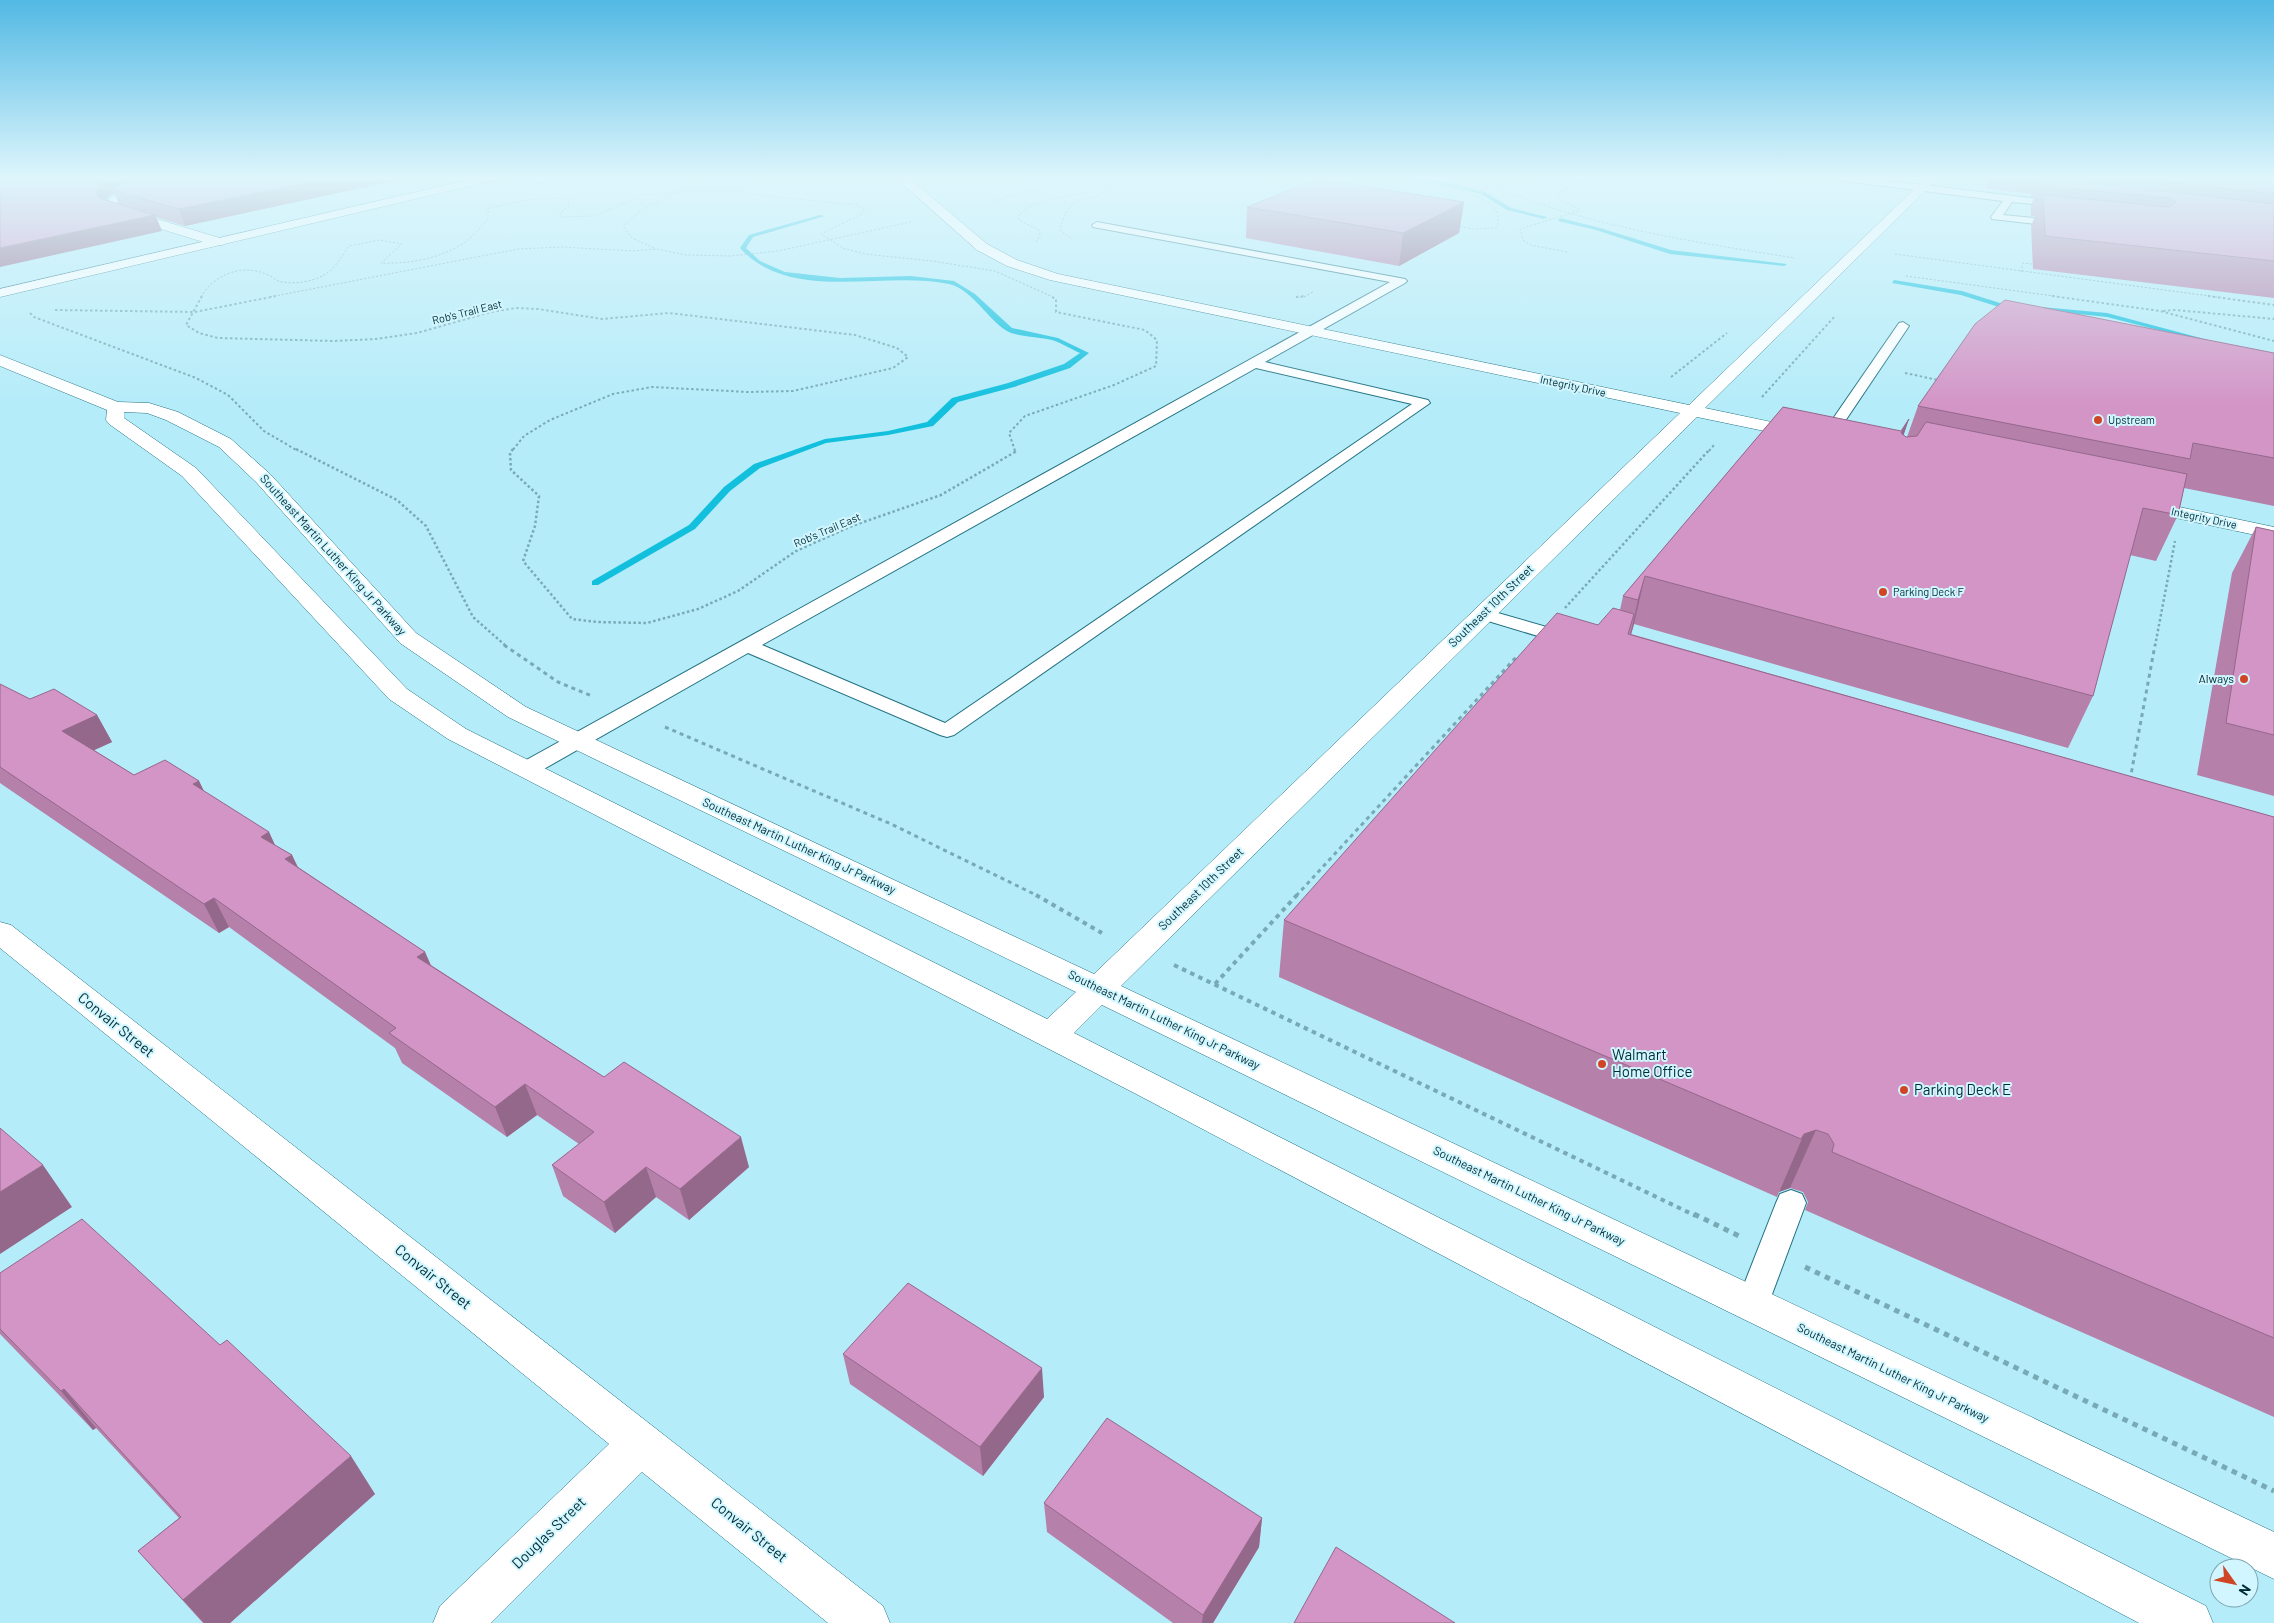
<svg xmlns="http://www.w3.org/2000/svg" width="2274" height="1623" viewBox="0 0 2274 1623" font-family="Barlow,sans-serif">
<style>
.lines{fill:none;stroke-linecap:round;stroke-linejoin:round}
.stream{fill:#12c0de;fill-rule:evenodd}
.lane-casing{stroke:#217181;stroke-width:2}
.street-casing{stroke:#217181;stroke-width:1}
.secondary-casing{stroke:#217181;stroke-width:1}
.primary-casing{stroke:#217181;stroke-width:1}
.path-far5{stroke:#77aab5;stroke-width:1;stroke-dasharray:2 2;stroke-linecap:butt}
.path-far4{stroke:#77aab5;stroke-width:2;stroke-dasharray:2.5 2.5;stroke-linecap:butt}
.path-far3{stroke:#77aab5;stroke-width:2.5;stroke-dasharray:2.5 2.5;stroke-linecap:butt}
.path-far2{stroke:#77aab5;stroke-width:3;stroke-dasharray:4 4;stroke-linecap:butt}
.path-far1{stroke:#77aab5;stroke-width:4;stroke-dasharray:4.5 4.5;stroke-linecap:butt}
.path{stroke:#77aab5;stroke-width:5;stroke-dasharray:5.5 5.5;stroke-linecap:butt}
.lane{fill:#fff;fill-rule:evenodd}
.street{fill:#fff;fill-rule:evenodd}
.secondary{fill:#fff;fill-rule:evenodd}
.primary{fill:#fff;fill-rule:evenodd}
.wall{fill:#b580aa;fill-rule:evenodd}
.shaded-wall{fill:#94688b}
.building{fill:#d395c6;stroke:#94688b}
.poi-dot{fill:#d04526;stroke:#d1f6ff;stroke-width:2}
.labels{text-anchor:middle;stroke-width:4;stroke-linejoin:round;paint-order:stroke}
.far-street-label{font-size:11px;fill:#002c34;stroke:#d1f6ff}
.far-poi-label{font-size:11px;fill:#002c34;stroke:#d1f6ff;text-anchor:start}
.street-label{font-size:12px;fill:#002c34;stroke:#d1f6ff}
.poi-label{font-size:12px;fill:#002c34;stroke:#d1f6ff;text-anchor:end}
.near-street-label{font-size:15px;fill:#002c34;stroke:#d1f6ff}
.near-poi-label{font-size:15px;fill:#002c34;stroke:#d1f6ff;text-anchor:start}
</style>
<rect width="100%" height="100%" fill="#b5ecf9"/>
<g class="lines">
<path class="stream" d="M 1411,177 L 1420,177 L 1485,192 L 1511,208 L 1547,217 L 1544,219 L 1507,210 L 1481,194 Z
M 820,215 L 825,216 L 753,237 L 746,248 L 760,261 L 785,272 L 840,278 L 911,276 L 954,281 L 975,294 L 1012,328 L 1058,338 L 1089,353 L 1070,368 L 1014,387 L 958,402 L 933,426 L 888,435 L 826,443 L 760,468 L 730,491 L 695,529 L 598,585 L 592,585 L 592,581 L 689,525 L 724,487 L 754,464 L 825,439 L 888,431 L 927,422 L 952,398 L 1008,383 L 1064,364 L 1080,353 C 1071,349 1062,343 1052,340 C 1040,337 1018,337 1007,331 C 988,320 972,289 949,284 C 883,270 791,304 740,248 L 749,235 Z
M 1560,218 L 1600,228 L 1671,250 L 1787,264 L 1784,266 L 1670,254 L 1596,230 L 1558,221 Z
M 1894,280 L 1962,291 L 2000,303 L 2019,306 L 2016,308 L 1999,307 L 1961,295 L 1892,283 Z
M 2041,307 L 2107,313 L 2208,340 L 2205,342 L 2107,317 L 2039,310 L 2038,309 Z"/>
<g class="lane-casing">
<path id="lane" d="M 1831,177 L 1857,177 L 2062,202 L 2067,205 L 2065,207 L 2012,202 L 2003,215 L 2063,221 L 2068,224 L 2063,227 L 1992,219 L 1991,217 L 2003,201 L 1836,180 Z
M 1097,222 L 1405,279 L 1407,281 L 1405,283 L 1265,362 L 1428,400 L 1430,403 L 954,735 L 947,737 L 940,735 L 748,653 L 535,774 L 527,775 L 519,774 L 516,769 L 519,764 L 1390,282 L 1093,227 L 1092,225 ZM 1256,368 L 1412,404 L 945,723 L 762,645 Z
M 1903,322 L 1909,326 L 1833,439 L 1831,442 L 1821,442 L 1819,439 L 1899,323 Z
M 1484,609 L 1578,636 L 1580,640 L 1578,644 L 1571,646 L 1478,618 L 1475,614 L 1478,610 Z
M 1791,1190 L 1802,1194 L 1806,1203 L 1768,1305 L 1764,1315 L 1752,1319 L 1740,1315 L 1736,1305 L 1776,1203 L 1780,1194 Z"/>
</g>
<g class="street-casing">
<path id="street" d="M 141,177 L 154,177 L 119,202 L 117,207 L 223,239 L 224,242 L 223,245 L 213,245 L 106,212 L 104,209 L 110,198 Z
M 0,922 L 11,925 L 883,1606 L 890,1623 L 828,1623 L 642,1472 L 491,1623 L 433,1623 L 440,1606 L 609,1444 L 0,948 Z"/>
</g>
<g class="secondary-casing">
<path id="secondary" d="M 895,177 L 908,177 L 987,244 L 1017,260 L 1058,274 L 1689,405 L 1927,177 L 1939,177 L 1705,408 L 1809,430 L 1812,434 L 1809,438 L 1803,439 L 1697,417 L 1121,986 L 2274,1532 L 2274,1579 L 1102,1005 L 1074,1033 L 2206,1606 L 2213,1623 L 2139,1623 L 1140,1096 L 448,739 L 389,699 L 182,476 L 109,424 L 106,420 L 107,410 L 0,366 L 0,355 L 118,402 L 149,403 L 178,412 L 231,439 L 270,474 L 416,633 L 526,707 L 1094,974 L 1680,413 L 1050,280 L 1007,266 L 977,250 ZM 124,412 L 147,413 L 166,420 L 219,447 L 256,482 L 400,643 L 508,717 L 1076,992 L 1047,1019 L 466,729 L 407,689 L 196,468 L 124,418 Z
M 2141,499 L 2274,527 L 2274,539 L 2134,509 L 2131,505 L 2134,501 Z"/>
</g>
<g class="primary-casing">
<path id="primary" d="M 481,177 L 501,177 L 495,180 L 0,297 L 0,289 Z"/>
</g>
<path class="path-far5" d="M 964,177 L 1019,181 L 1050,177
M 1296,177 L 1299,178 L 1302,187
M 1376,177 C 1400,180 1492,187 1497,214 C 1498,220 1500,222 1496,228 L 1473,229 L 1457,226
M 1474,177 C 1566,223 1693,242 1795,258
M 518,189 L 563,177
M 991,202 L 1047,187 L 1069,177
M 1071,238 L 1060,230 C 1067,200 1076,202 1103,194 L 1112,177
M 1036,242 L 1040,235 L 1039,230 L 1020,221 L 1017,217 C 1033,198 1064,198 1087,192 L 1089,186 L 1097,177
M 654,248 L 632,238 L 623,226 L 643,209 L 680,191 L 697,177
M 1567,252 L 1531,245 L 1523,240 L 1520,229 L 1579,211 L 1579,209 L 1559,199 L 1557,194 L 1566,188 L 1595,177
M 1895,254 L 2217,297
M 2021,272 L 2023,263 L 2032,264
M 1906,276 L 2061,297
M 201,297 C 214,274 243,263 268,275 C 272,276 274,279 278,281 C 290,285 313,282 324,275 C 335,269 342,256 349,246 L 379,240 L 402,244 L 381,263 C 411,264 445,258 469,239 C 476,233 482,226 488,219 L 488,209 C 515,201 541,196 569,199 L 569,205 L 560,214 L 562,217 L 595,216 L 643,195 L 708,190 L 735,190 L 764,196 L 858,205 L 865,210 L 862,214 L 821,234 L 843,248 L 865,254 L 932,261 L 995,271 L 1053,297
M 270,297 L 518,249 L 562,247 L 633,251 L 657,249 L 685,255 L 730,256 L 778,251 L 911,222
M 1296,297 L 1304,297 L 1313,292"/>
<path class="path-far4" d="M 202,296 L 186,325 L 199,333 L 218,338 L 334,341 L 376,339 L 417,333 L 491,312 L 516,308 L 538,309 L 602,319 L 669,313 L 855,335 L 897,348 L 908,357 L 893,368 L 793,391 L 748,392 L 652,387 L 613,394 L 550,420 L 524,436 L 512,451
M 2052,296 L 2160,311 L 2274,341
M 2208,296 L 2274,305
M 1296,297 L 1306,296
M 55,310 L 195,312 L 276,296
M 2163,311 L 2175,310 L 2274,319
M 30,313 L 34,317 L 196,378 L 228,395 L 264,431 L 298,451
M 1905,373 L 1938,380
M 1671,377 L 1727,333
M 1762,397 L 1835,316
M 1015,451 L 1009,433 L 1025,416 L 1114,385 L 1156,366 L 1157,340 L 1145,330 L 1056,312 L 1056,299 L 1050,296
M 1709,451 L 1714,445"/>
<path class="path-far3" d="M 296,449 L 397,500 L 426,526 L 473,617 L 506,646
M 513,449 L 510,453 L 511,470 L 539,496 L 535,526 L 523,561 L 572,619 L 597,622 L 647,623 L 698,609 L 738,591 L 796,551 L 852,526 L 941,495 L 1015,452 L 1014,449
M 1565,608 L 1710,449
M 2155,646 L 2175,541"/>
<path class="path-far2" d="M 504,645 L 558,682 L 592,696
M 665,727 L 891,824 L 1038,896
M 2130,780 L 2155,645
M 1296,896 L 1518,655"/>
<path class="path-far1" d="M 1036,895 L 1102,933
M 1174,965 L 1696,1216
M 1215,984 L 1297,895"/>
<path class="path" d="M 1694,1214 L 1739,1236
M 1805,1267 L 2274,1491"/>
<use href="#lane" class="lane"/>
<use href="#street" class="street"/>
<use href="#secondary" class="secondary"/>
<use href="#primary" class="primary"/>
</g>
<path class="wall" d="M 0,177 L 411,177 L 185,226 L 156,217 L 162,231 ZM 114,193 L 119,204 L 107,200 L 109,196 Z
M 1989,177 L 2274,177 L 2274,298 L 2033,269 L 2031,226 L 2035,216 L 2031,216 L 2031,206 L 2034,197 L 2031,197 L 2031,194 L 1985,188 Z
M 1464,202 L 1459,233 L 1399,266 L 1246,238 L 1247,207 Z
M 2274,353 L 2274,506 L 2184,488 L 2178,515 L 2156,561 L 2130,555 L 2093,696 L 2068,748 L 1634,624 L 1631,634 L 2274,817 L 2274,1417 L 1805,1210 L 1808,1202 L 1803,1192 L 1790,1188 L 1779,1192 L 1777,1197 L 1279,977 L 1284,920 L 1598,625 L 1620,610 L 1623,596 L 1783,407 L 1904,435 L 1906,437 L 1907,437 L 1918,406 Z
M 2256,527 L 2274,531 L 2274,796 L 2197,775 L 2232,573 Z
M 0,684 L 30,699 L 97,715 L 112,742 L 94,750 L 134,775 L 199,781 L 204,792 L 269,832 L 275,845 L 292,855 L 298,867 L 425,952 L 431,965 L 604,1077 L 749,1167 L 689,1220 L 656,1197 L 615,1233 L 563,1196 L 552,1165 L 579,1144 L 537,1115 L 507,1137 L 402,1063 L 395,1048 L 229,927 L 219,933 L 0,783 Z
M 0,1273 L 375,1494 L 230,1623 L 203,1623 L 138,1551 L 179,1518 L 96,1428 L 93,1430 L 0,1334 Z
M 843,1354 L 1044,1397 L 983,1476 L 850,1384 Z
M 1044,1503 L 1262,1518 L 1259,1547 L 1213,1623 L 1173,1623 L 1047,1532 Z"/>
<path class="shaded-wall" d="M 109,177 L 138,177 L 113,190 L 114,193 L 109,196 L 102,210 L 96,194 L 103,181 Z
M 335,177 L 411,177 L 185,226 L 179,209 Z
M 1464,202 L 1459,233 L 1399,266 L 1403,233 Z
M 155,215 L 162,231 L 0,267 L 0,248 Z
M 1909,419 L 1895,461 L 1901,433 Z
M 1645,576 L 1634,624 L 1627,649 L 1638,600 Z
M 97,715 L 112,742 L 77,758 L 62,731 Z
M 199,781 L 213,809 L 193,784 Z
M 269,832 L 282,861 L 261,837 Z
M 292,855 L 305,884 L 285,859 Z
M 214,898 L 229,927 L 219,933 L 204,904 Z
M 425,952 L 437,981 L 417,957 Z
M 525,1084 L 537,1115 L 507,1137 L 495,1107 Z
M 1816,1130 L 1790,1188 L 1779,1192 L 1777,1197 L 1804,1134 Z
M 741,1137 L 749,1167 L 689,1220 L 680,1189 Z
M 43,1165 L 72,1207 L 0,1254 L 0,1192 Z
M 646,1167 L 656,1197 L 615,1233 L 604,1202 Z
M 1042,1368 L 1044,1397 L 983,1476 L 980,1447 Z
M 64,1389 L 96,1428 L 93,1430 L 61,1391 Z
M 351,1456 L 375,1494 L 230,1623 L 204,1623 L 183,1600 Z
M 1262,1518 L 1259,1547 L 1213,1623 L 1202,1623 L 1203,1615 Z"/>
<path class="building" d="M 0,177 L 109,177 L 103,181 L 96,194 L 99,198 L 155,215 L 0,248 Z
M 130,177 L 335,177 L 179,209 L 113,190 Z
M 2042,177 L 2274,204 L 2274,261 L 2045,236 L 2043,195 L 2169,207 L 2176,202 L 2169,198 L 2042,186 Z
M 2123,177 L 2274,177 L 2274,194 Z
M 1318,179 L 1464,202 L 1403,233 L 1247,207 Z
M 2005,300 L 2274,353 L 2274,458 L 2193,443 L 2190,459 L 1918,406 L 1975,324 Z
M 1783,407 L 1901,431 L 1909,419 L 1901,433 L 1906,437 L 1917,436 L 1926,422 L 2187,474 L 2178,515 L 2143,508 L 2093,696 L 1645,576 L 1638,600 L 1623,596 Z
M 2256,527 L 2274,531 L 2274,735 L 2226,723 Z
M 1613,608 L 1634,614 L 1628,634 L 2274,817 L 2274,1338 L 1832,1152 L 1834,1144 L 1828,1134 L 1816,1130 L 1804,1134 L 1801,1139 L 1284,920 L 1557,613 L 1598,625 Z
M 0,684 L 30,699 L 54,689 L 97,715 L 62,731 L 134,775 L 165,760 L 199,781 L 193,784 L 269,832 L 261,837 L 292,855 L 285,859 L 425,952 L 417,957 L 604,1077 L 624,1062 L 741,1137 L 680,1189 L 646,1167 L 604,1202 L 552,1165 L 594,1132 L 525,1084 L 495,1107 L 389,1033 L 396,1028 L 214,898 L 204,904 L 0,767 Z
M 0,1128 L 43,1165 L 0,1192 Z
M 82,1219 L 220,1345 L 227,1340 L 351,1456 L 183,1600 L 138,1551 L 181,1517 L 64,1389 L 61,1391 L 0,1329 L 0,1273 Z
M 908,1283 L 1042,1368 L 980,1447 L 843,1354 Z
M 1107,1418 L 1262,1518 L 1203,1615 L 1044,1503 Z
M 1336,1547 L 1455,1623 L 1294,1623 Z"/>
<linearGradient id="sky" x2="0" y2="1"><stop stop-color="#52b9e4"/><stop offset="0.44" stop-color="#def6fc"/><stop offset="1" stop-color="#def6fc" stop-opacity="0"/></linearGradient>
<rect width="2274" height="404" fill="url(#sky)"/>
<g class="poi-dot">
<circle cx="2098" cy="420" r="5"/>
<circle cx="1883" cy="592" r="5"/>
<circle cx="2244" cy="679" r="5"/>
<circle cx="1602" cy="1064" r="5"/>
<circle cx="1904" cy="1090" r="5"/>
</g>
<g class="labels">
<g class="far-street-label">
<text transform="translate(467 312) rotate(-14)" y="4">Rob's Trail East</text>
<text transform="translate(1573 386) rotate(12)" y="4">Integrity Drive</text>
<text transform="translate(2204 518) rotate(12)" y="4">Integrity Drive</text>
<text transform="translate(827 530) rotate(-23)" y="4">Rob's Trail East</text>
</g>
<g class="far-poi-label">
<text x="2108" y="424">Upstream</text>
<text x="1893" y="596">Parking Deck F</text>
</g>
<g class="street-label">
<text transform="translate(333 555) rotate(48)" y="4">Southeast Martin Luther King Jr Parkway</text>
<text transform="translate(1491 606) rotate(-44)" y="4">Southeast 10th Street</text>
<text transform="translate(799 846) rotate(25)" y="4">Southeast Martin Luther King Jr Parkway</text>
<text transform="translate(1201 889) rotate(-44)" y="4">Southeast 10th Street</text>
<text transform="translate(1164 1020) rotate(26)" y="4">Southeast Martin Luther King Jr Parkway</text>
<text transform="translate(1529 1196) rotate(26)" y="4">Southeast Martin Luther King Jr Parkway</text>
<text transform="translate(1893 1373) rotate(26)" y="4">Southeast Martin Luther King Jr Parkway</text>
</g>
<g class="poi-label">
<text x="2234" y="683">Always</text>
</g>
<g class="near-street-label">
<text transform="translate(116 1025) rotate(39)" y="5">Convair Street</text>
<text transform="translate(433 1277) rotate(39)" y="5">Convair Street</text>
<text transform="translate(749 1530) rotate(39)" y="5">Convair Street</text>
<text transform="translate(549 1533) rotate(-44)" y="5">Douglas Street</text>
</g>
<g class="near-poi-label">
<text x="1612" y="1060">Walmart<tspan x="1612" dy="17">Home Office</tspan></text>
<text x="1914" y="1095">Parking Deck E</text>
</g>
</g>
<g transform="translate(2234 1583) rotate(123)"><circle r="24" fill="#d1f6ff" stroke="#7da5ae"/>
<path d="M0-4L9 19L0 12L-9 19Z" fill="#d04526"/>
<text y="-8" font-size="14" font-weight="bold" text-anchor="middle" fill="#002c34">N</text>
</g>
</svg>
